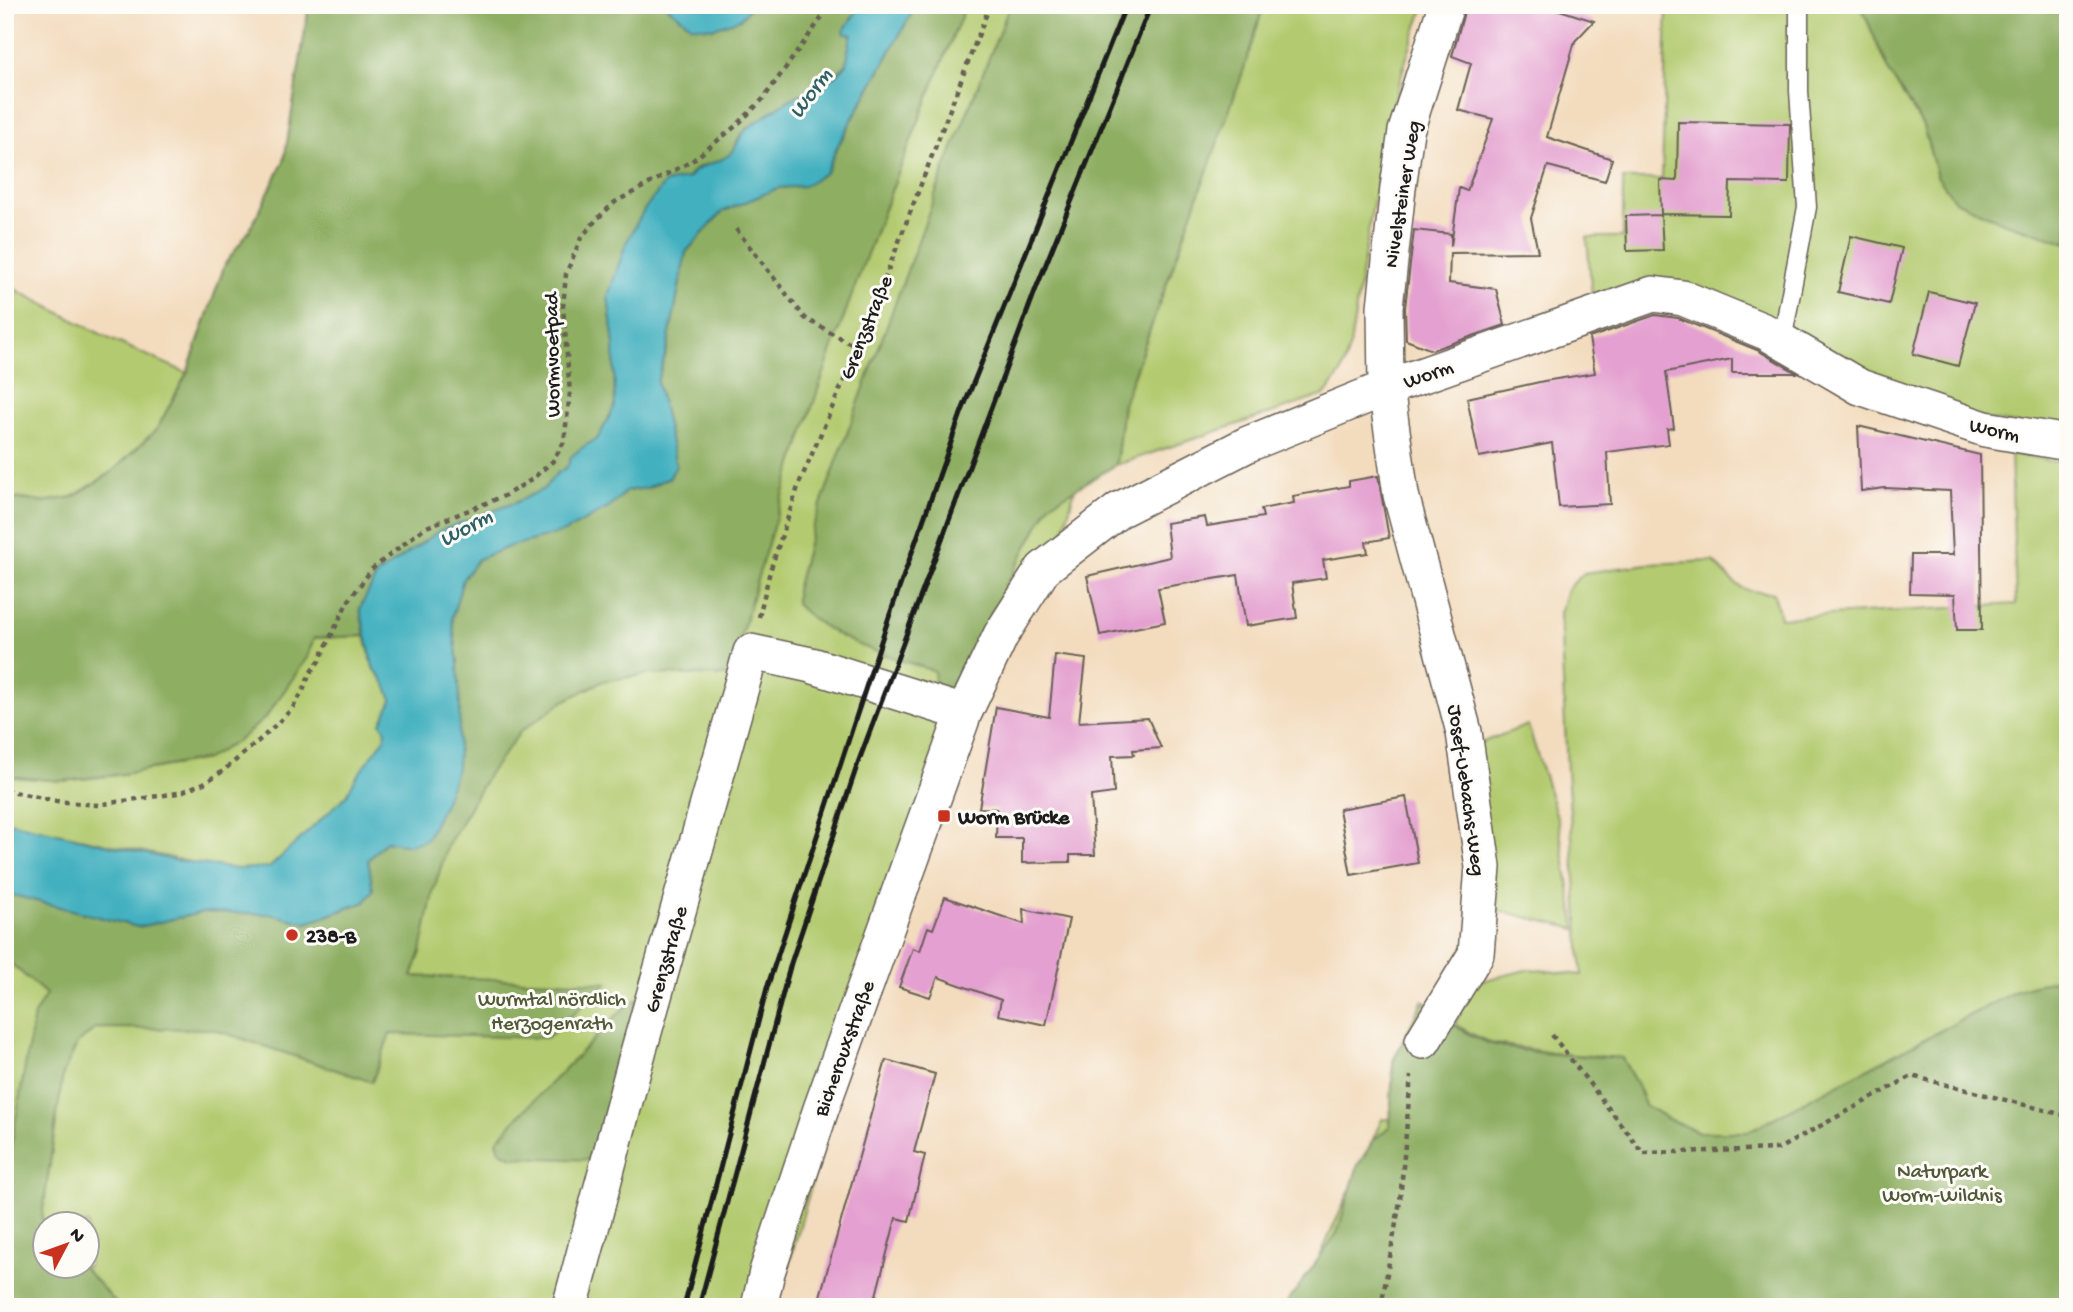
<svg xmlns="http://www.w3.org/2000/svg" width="2073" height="1312" viewBox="0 0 2073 1312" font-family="'Gochi Hand',sans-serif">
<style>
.green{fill:#b3ca6f;stroke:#687346;stroke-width:2;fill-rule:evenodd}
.forest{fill:#8eae62;stroke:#55653f;stroke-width:2}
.water{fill:#42b0bf;stroke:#2f666e;stroke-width:2}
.building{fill:#e4a0d0}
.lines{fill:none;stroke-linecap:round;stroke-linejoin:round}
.service-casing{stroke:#675f55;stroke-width:21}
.minor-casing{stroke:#675f55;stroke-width:38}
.path{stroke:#675f55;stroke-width:4.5;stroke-dasharray:5 5;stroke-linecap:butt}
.service{stroke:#fff;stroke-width:18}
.minor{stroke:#fff;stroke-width:35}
.rail{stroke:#1c1c1c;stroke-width:5}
.poi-dot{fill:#c8321e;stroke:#fdfcf7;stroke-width:2.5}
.labels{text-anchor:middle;stroke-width:6;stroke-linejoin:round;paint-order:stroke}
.street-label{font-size:21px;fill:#1c1c1c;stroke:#fdfcf7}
.poi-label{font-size:21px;font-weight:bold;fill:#1c1c1c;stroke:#fdfcf7;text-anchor:start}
.park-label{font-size:21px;fill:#515939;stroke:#fdfcf7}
.water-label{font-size:23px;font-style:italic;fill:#2d5f65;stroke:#fdfcf7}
</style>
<rect width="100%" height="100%" fill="#fdfcf7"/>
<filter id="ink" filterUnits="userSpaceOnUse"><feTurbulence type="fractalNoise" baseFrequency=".0143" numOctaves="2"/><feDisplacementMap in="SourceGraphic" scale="14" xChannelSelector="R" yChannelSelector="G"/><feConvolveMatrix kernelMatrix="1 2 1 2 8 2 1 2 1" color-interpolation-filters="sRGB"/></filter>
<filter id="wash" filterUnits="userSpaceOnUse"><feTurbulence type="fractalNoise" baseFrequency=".00686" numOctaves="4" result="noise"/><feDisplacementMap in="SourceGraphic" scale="28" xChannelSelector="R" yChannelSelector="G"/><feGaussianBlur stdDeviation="1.57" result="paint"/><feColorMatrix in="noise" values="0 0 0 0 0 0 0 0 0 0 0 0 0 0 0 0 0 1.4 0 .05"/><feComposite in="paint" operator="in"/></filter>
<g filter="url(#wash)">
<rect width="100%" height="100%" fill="#f3dcbe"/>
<path class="green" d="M 883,5 L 1425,5 C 1382,114 1369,232 1350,346 L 1341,373 L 1325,395 L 1116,465 L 1123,404 L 1186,231 L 1078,476 L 1059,550 L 1010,635 L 849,1051 L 777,1307 L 5,1307 L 5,876 L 199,864 C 135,849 70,837 5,821 L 5,776 L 62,781 L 117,775 L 206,759 L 307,658 L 313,638 L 365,636 L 373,667 ZM 46,1224 L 88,1224 L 88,1266 L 46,1266 Z
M 1667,5 L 1861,5 L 1888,70 L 1923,126 L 1937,176 L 2003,222 L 2068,243 L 2068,431 L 1944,414 L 1717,304 L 1592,297 L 1587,237 L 1623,237 L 1623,179 L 1662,179 Z
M 5,284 L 110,339 L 187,373 L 157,429 L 112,472 L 72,497 L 43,502 L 5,497 Z
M 2011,454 L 2068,464 L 2068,1307 L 1297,1307 L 1382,1119 L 1633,1127 L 1641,1186 L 1980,1026 L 2020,989 L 1747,1132 L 1699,1132 L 1668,1119 L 1645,1105 L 1637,1085 L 1622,1058 L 1560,1054 L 1490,1043 L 1455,1025 L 1473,983 L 1530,969 L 1582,975 L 1567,771 L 1560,613 L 1567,589 L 1584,573 L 1647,564 L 1713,561 C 1737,586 1738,592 1774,593 L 1780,618 L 2016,604 Z
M 1528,725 L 1558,820 L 1576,929 L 1492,909 L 1475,745 Z"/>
<path class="forest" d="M 309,5 L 665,5 L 692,26 L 740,19 L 752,5 L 861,5 L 846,27 L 852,34 C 849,44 848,53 847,64 L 822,86 L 791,99 L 740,135 L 732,153 L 722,160 L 701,166 L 693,171 L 688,178 L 665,183 L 608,296 L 614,345 L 615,406 L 598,438 L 571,457 L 568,467 L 556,474 L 544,489 L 517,502 L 439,531 L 377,575 L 360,608 L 365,636 L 314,638 L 307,658 L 266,717 L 238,741 L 206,759 L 117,775 L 62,781 L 5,776 L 5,497 L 43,502 L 73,497 L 112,472 L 157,429 L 187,373 L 225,264 L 249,231 L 284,161 Z
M 916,5 L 966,5 C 875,224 791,447 730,676 L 650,674 L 603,681 L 564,701 L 521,731 L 488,775 L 448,845 L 433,892 L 421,952 L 412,976 L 607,983 L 547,1038 L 390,1034 L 372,1082 L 213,1029 L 96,1028 L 77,1044 L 63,1074 L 42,1218 L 47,1224 L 46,1266 L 83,1267 L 120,1307 L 5,1307 L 5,1181 L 34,1015 L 46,994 L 9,962 L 5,964 L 5,893 L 138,927 L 204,912 L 270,914 L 308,923 L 365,902 L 373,889 L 368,860 L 386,841 L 409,845 L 458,663 L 452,618 L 463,579 L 478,559 L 610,507 L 626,491 L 647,488 L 670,477 L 676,465 L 657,382 L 667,349 L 686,252 L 722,212 L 778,188 L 804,185 L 826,172 L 838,146 Z
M 1010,5 L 1264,5 L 1243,72 L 1123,404 L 1116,465 L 1050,504 L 938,712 L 934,671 C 886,655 833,642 796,604 L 796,590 L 813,526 L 942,176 Z
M 1861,5 L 2056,5 L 2068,28 L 2068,243 L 2003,222 L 1955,201 L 1937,176 L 1923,126 L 1888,70 Z
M 2068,976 L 2068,1307 L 1284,1307 L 1337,1233 L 1358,1165 L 1374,1140 L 1390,1126 L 1393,1061 L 1423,1000 C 1444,1016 1466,1037 1492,1044 C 1533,1055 1579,1055 1622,1058 L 1637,1085 L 1645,1105 L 1668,1119 L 1699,1132 L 1747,1132 L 2020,989 Z
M 638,998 L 593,1160 L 513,1157 L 500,1151 L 497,1141 L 512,1123 L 622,1010 Z"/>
<path class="water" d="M 665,5 L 752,5 L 740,19 L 714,28 L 692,26 Z
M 861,5 L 916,5 L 838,145 L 826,172 L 804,186 L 778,188 L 722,212 L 686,252 L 667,349 L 657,382 L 676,465 L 670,477 L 647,488 L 626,491 L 610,507 L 564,532 L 508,547 L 478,559 L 463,579 L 452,618 L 458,663 L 460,706 L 457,768 L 443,806 L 426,840 L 409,845 L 386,841 L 368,860 L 373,890 L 365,902 L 307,923 L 270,914 L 204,912 L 138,927 L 5,893 L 5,821 L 174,860 L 237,869 L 270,867 L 347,795 L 355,779 L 383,741 L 386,731 L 381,723 L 392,700 L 386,685 L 373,667 L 360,608 L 377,575 L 439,531 L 517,502 L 544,489 L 556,474 L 567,467 L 571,457 L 580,449 L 598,438 L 615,406 L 614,345 L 608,296 L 626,243 L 644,210 L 665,183 L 688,178 C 701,162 716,166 730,154 C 738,147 738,136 748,128 C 762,118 778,106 793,98 C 802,93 814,91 823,85 C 831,80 841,71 847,64 C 848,54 848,44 852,34 L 845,34 L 844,30 Z"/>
<g id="blocks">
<path class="building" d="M 1466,5 L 1544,5 L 1594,21 L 1575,41 L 1547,137 L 1612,159 L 1605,181 L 1548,166 L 1531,218 L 1538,252 L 1450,253 L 1449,283 L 1496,289 L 1505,325 L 1432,350 L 1406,340 L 1405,308 L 1414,230 L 1451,234 L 1451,246 L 1459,188 L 1467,191 L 1493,119 L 1458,110 L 1471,63 L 1452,56 Z
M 1678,122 L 1790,124 L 1789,183 L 1730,182 L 1729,215 L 1661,214 L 1660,180 L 1677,181 Z
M 1661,215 L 1663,250 L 1627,251 L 1626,216 Z
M 1851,236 L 1902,248 L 1889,304 L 1838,292 Z
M 1929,292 L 1975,303 L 1958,366 L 1913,354 Z
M 1655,315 L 1678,318 L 1757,350 L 1797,373 L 1732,373 L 1732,359 L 1666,372 L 1674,428 L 1667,429 L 1669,444 L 1607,452 L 1610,504 L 1559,507 L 1552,443 L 1479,457 L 1467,398 L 1544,381 L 1595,373 L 1589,338 Z
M 1858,426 L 1980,455 L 1982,630 L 1957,630 L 1955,594 L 1910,593 L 1911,555 L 1953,555 L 1950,491 L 1885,488 L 1861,491 Z
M 1378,476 L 1389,538 L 1366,542 L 1368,553 L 1323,560 L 1326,578 L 1292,583 L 1297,618 L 1246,626 L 1238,575 L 1158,588 L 1165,622 L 1100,635 L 1087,576 L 1170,557 L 1166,523 L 1205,517 L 1207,526 L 1263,517 L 1261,509 L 1294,503 L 1293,496 L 1349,486 L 1349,481 Z
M 1055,655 L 1086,659 L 1079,722 L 1148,718 L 1161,748 L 1133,750 L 1134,755 L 1112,756 L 1114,793 L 1091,796 L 1095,855 L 1070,855 L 1070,862 L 1022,863 L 1022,838 L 996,838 L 997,809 L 979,808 L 996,707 L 1049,717 Z
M 1406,797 L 1418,863 L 1351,875 L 1339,809 Z
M 945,897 L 1024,924 L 1023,909 L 1069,919 L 1046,1025 L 998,1015 L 1001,1000 L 938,977 L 930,997 L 899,987 L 913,948 L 920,951 L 928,927 L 933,929 Z
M 886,1060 L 935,1074 L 914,1152 L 925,1155 L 909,1221 L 896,1218 L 873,1307 L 817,1307 Z"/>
</g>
</g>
<g filter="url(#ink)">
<use href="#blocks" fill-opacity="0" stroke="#675f55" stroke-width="2"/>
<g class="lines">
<g class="service-casing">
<path id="service" d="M 1782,341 L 1807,207 L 1799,91 L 1799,5"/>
</g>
<g class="minor-casing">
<path id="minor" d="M 1423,1041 L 1476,954 L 1483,867 L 1464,732 L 1401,495 L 1386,388 L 1385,307 L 1398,188 L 1406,131 L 1446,5
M 570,1307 L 634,1067 L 751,652 L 811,665 L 964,713
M 759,1307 L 767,1272 L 821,1109 L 964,713 L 1001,635 L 1043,569 L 1119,510 L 1248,444 L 1386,388 L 1653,294 L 1683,298 L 1766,332 L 1860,387 L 1985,429 L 2068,443"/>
</g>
<path class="path" d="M 736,229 L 805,318 L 858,348
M 759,617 L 770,571 L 799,484 L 858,348 L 990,5
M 5,790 L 56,801 L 97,805 L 178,793 L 204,783 L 223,771 L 263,737 L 292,709 L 303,691 L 310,673 L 319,661 L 347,603 L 372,569 L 424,528 L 504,496 L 531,480 L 553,461 L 564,442 L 570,393 L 563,307 L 566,274 L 581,238 L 597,219 L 615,202 L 692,161 L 737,125 L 763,99 L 831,5
M 1552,1035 L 1643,1153 L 1778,1149 L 1912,1076 L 2068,1116
M 1381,1307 L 1400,1201 L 1411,1076"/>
<use href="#service" class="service"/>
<use href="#minor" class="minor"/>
<path class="rail" d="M 684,1307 L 767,988 L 889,617 L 962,411 L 1126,5
M 699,1307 L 791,963 L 858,763 L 1035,291 L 1151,5"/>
</g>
</g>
<g class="poi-dot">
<rect x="937" y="809" width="14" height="14" rx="3.5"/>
<circle cx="292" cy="935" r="7"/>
</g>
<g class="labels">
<g class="street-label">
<text transform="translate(1401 194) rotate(-81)" y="7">Nivelsteiner Weg</text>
<text transform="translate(865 327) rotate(-68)" y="7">Grenzstraße</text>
<text transform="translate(551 355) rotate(-91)" y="7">Wormvoetpad</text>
<text transform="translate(1428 373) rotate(-19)" y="7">Worm</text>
<text transform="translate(1995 429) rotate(13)" y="7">Worm</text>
<text transform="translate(1468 790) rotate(82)" y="7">Josef-Uebachs-Weg</text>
<text transform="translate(665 959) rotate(-74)" y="7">Grenzstraße</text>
<text transform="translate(843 1048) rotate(-70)" y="7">Bicherouxstraße</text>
</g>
<g class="poi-label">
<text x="958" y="823">Worm Brücke</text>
<text x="306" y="942">238-B</text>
</g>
<g class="park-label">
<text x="552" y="1005">Wurmtal nördlich<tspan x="552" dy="24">Herzogenrath</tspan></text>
<text x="1942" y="1177">Naturpark<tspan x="1942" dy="24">Worm-Wildnis</tspan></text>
</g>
<g class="water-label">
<text transform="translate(809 92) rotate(-53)" y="8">Worm</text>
<text transform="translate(465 526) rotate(-28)" y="8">Worm</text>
</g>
</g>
<rect width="2073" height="1312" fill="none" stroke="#fdfcf7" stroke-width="28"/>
<g transform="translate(66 1245) rotate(49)"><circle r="33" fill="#fdfcf7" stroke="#a3a29f" stroke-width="2"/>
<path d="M0-5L12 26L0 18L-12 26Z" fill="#c8321e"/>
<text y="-10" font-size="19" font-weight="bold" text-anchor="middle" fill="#1c1c1c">N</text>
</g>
</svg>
